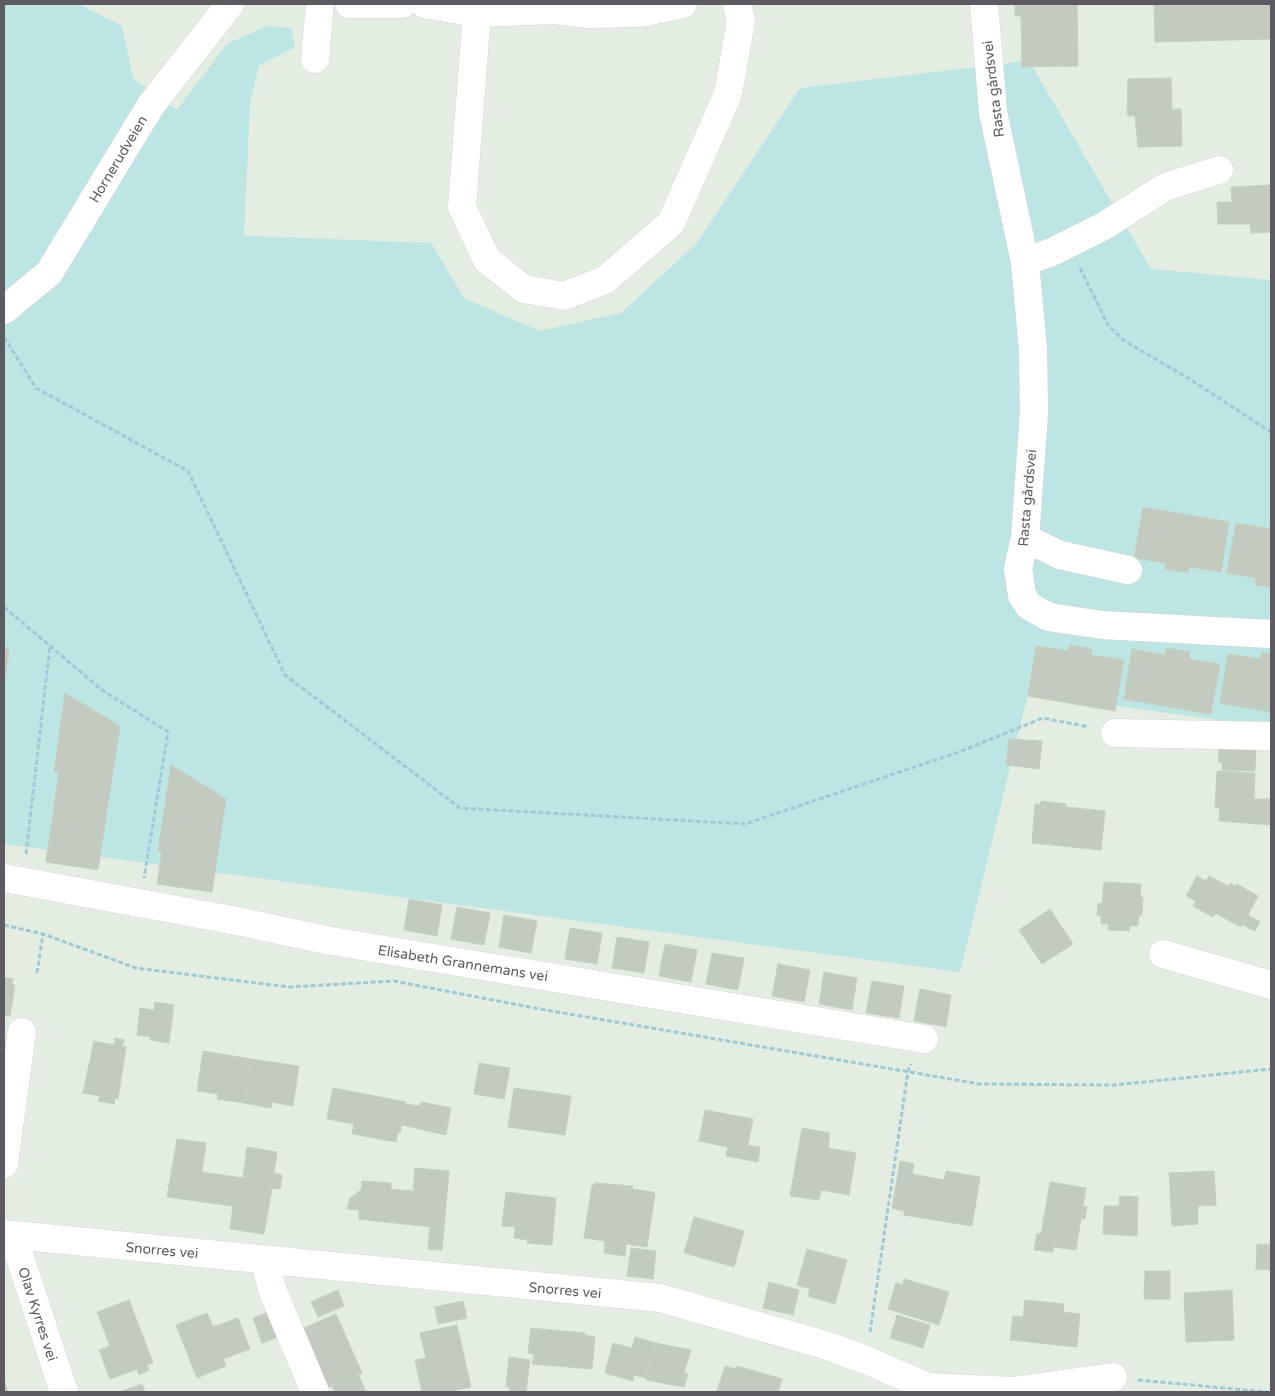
<svg xmlns="http://www.w3.org/2000/svg" width="1275" height="1396" viewBox="0 0 1275 1396" font-family="'Varela Round',sans-serif">
<style>
.green{fill:#bde5e4}
.building{fill:#c3cabf;stroke:#c5d1bf}
.lines{fill:none;stroke-linecap:round;stroke-linejoin:round}
.minor-casing{stroke:#d8d4db;stroke-width:29}
.path{stroke:#a0c9d6;stroke-width:3;stroke-dasharray:5 2.5;stroke-linecap:butt}
.minor{stroke:#fff;stroke-width:28}
.labels{text-anchor:middle;stroke-width:4;stroke-linejoin:round;paint-order:stroke}
.street-label{font-size:14px;fill:#5e5a62;stroke:#fff}
</style>
<rect width="100%" height="100%" fill="#e4ede1"/>
<path class="green" d="M 4,4 L 78,4 L 122,26 L 133,78 L 177,110 L 227,44 L 267,26 L 291,28 L 295,47 L 259,65 L 250,104 L 244,236 L 431,243 L 464,298 L 539,331 L 621,313 L 696,244 L 800,88 L 1029,61 L 1151,269 L 1271,280 L 1271,727 L 1028,694 L 960,972 L 4,844 Z"/>
<path class="building" d="M 1015,4 L 1077,4 L 1078,66 L 1022,67 L 1021,16 L 1015,16 Z
M 1154,4 L 1271,4 L 1271,39 L 1155,42 Z
M 1171,78 L 1172,109 L 1156,110 L 1156,115 L 1129,116 L 1127,114 L 1128,79 Z
M 1181,109 L 1182,146 L 1138,147 L 1135,116 L 1156,115 L 1156,110 Z
M 1271,185 L 1271,232 L 1251,233 L 1250,224 L 1218,224 L 1217,202 L 1232,202 L 1231,187 Z
M 1143,507 L 1229,522 L 1221,572 L 1189,567 L 1188,573 L 1165,569 L 1166,563 L 1134,558 Z
M 1236,523 L 1271,529 L 1271,587 L 1255,585 L 1256,578 L 1227,573 Z
M 1070,645 L 1092,649 L 1091,655 L 1124,660 L 1115,711 L 1028,696 L 1036,646 L 1069,651 Z
M 4,646 L 9,649 L 4,686 Z
M 1166,648 L 1190,652 L 1189,659 L 1220,664 L 1211,714 L 1124,699 L 1132,649 L 1165,655 Z
M 1262,652 L 1271,654 L 1271,712 L 1220,703 L 1228,654 L 1260,659 Z
M 65,693 L 120,726 L 98,870 L 46,862 L 59,772 L 54,772 Z
M 1009,739 L 1042,741 L 1039,769 L 1006,765 Z
M 1219,748 L 1256,749 L 1255,771 L 1222,770 L 1222,762 L 1218,762 Z
M 171,765 L 226,799 L 212,892 L 157,884 L 162,852 L 158,851 Z
M 1217,771 L 1255,773 L 1254,799 L 1271,799 L 1271,825 L 1219,821 L 1220,808 L 1215,808 Z
M 1041,801 L 1066,804 L 1066,807 L 1105,811 L 1101,850 L 1032,843 L 1035,804 L 1040,805 Z
M 1197,876 L 1206,881 L 1209,876 L 1228,886 L 1230,883 L 1236,887 L 1237,884 L 1258,896 L 1248,915 L 1260,922 L 1255,931 L 1242,925 L 1241,927 L 1215,913 L 1213,917 L 1193,906 L 1196,901 L 1186,896 Z
M 1104,882 L 1141,884 L 1140,897 L 1143,897 L 1142,915 L 1139,915 L 1138,926 L 1130,926 L 1129,931 L 1108,930 L 1108,924 L 1101,924 L 1101,916 L 1097,916 L 1098,903 L 1102,904 Z
M 409,899 L 442,905 L 437,936 L 404,930 Z
M 457,907 L 490,913 L 484,945 L 451,939 Z
M 1050,909 L 1073,944 L 1042,964 L 1019,930 Z
M 504,915 L 537,921 L 531,953 L 499,947 Z
M 570,928 L 602,933 L 597,964 L 565,959 Z
M 617,937 L 649,942 L 644,973 L 612,968 Z
M 665,944 L 697,950 L 691,982 L 659,976 Z
M 712,953 L 744,958 L 738,990 L 706,984 Z
M 778,964 L 810,970 L 804,1002 L 772,996 Z
M 824,972 L 857,978 L 852,1010 L 819,1004 Z
M 4,977 L 13,979 L 12,985 L 15,985 L 10,1016 L 4,1015 Z
M 872,981 L 904,986 L 899,1018 L 866,1013 Z
M 920,989 L 951,995 L 946,1027 L 914,1021 Z
M 155,1002 L 174,1005 L 169,1043 L 150,1040 L 151,1037 L 137,1035 L 140,1008 L 154,1010 Z
M 115,1038 L 124,1040 L 122,1046 L 126,1047 L 118,1099 L 115,1098 L 114,1104 L 98,1101 L 100,1096 L 83,1093 L 94,1041 L 114,1045 Z
M 203,1051 L 251,1059 L 244,1103 L 217,1099 L 218,1094 L 197,1091 Z
M 251,1059 L 299,1066 L 293,1106 L 272,1102 L 271,1108 L 244,1103 Z
M 479,1063 L 510,1068 L 504,1099 L 474,1094 Z
M 333,1088 L 406,1102 L 400,1133 L 398,1132 L 396,1142 L 352,1134 L 354,1124 L 327,1119 Z
M 514,1088 L 571,1096 L 565,1135 L 508,1127 Z
M 421,1102 L 451,1108 L 446,1135 L 402,1125 L 406,1104 L 420,1106 Z
M 705,1110 L 753,1119 L 748,1145 L 760,1147 L 758,1162 L 726,1156 L 728,1147 L 699,1141 Z
M 802,1128 L 830,1133 L 828,1148 L 856,1153 L 849,1195 L 821,1190 L 819,1200 L 790,1196 Z
M 177,1139 L 206,1143 L 202,1172 L 243,1178 L 247,1147 L 277,1152 L 274,1173 L 282,1175 L 280,1189 L 272,1188 L 264,1234 L 230,1229 L 233,1206 L 167,1197 Z
M 900,1161 L 914,1164 L 912,1174 L 944,1180 L 946,1171 L 980,1177 L 972,1226 L 904,1215 L 904,1211 L 892,1208 Z
M 415,1168 L 449,1171 L 442,1250 L 428,1249 L 430,1227 L 359,1219 L 359,1210 L 347,1209 L 350,1198 L 361,1190 L 362,1181 L 391,1183 L 391,1189 L 413,1191 Z
M 1214,1171 L 1216,1205 L 1198,1206 L 1198,1224 L 1172,1226 L 1169,1173 Z
M 1050,1182 L 1086,1188 L 1083,1206 L 1087,1207 L 1085,1219 L 1081,1218 L 1076,1250 L 1054,1247 L 1053,1252 L 1034,1250 L 1037,1233 L 1041,1234 Z
M 595,1183 L 633,1186 L 632,1189 L 653,1192 L 655,1194 L 647,1247 L 626,1244 L 625,1256 L 604,1253 L 605,1241 L 584,1238 L 592,1185 L 595,1185 Z
M 506,1192 L 556,1198 L 552,1245 L 527,1243 L 528,1240 L 514,1238 L 515,1227 L 502,1226 Z
M 1120,1196 L 1138,1197 L 1137,1236 L 1103,1234 L 1104,1206 L 1119,1206 Z
M 694,1217 L 744,1231 L 734,1267 L 684,1253 Z
M 1257,1244 L 1271,1245 L 1270,1270 L 1256,1269 Z
M 631,1248 L 656,1251 L 653,1279 L 627,1276 Z
M 807,1249 L 847,1260 L 835,1304 L 808,1296 L 810,1289 L 797,1285 Z
M 1145,1271 L 1170,1271 L 1170,1299 L 1144,1299 Z
M 904,1279 L 949,1292 L 939,1325 L 888,1309 L 896,1283 L 903,1285 Z
M 769,1282 L 799,1290 L 793,1315 L 763,1308 Z
M 338,1290 L 344,1306 L 318,1317 L 311,1302 Z
M 1232,1290 L 1234,1340 L 1186,1342 L 1184,1293 Z
M 129,1300 L 153,1363 L 147,1365 L 149,1370 L 139,1375 L 137,1369 L 110,1379 L 99,1350 L 110,1346 L 97,1312 Z
M 1025,1300 L 1064,1304 L 1063,1312 L 1080,1314 L 1077,1347 L 1010,1340 L 1013,1316 L 1023,1317 Z
M 463,1301 L 467,1318 L 438,1324 L 435,1307 Z
M 269,1312 L 278,1337 L 262,1343 L 253,1318 Z
M 207,1313 L 213,1327 L 238,1318 L 250,1349 L 223,1359 L 226,1366 L 197,1378 L 176,1325 Z
M 336,1314 L 362,1373 L 327,1388 L 302,1329 Z
M 897,1315 L 930,1325 L 923,1348 L 890,1338 Z
M 457,1325 L 471,1387 L 448,1392 L 422,1392 L 415,1360 L 426,1358 L 420,1333 Z
M 531,1328 L 585,1333 L 585,1335 L 595,1337 L 592,1369 L 532,1364 L 534,1354 L 528,1353 Z
M 635,1337 L 656,1343 L 647,1375 L 649,1379 L 634,1375 L 633,1381 L 605,1373 L 613,1343 L 632,1348 Z
M 656,1343 L 691,1350 L 684,1373 L 688,1374 L 684,1387 L 646,1380 L 649,1379 L 647,1375 Z
M 509,1357 L 530,1360 L 526,1392 L 509,1392 L 510,1387 L 506,1387 Z
M 725,1366 L 736,1369 L 737,1366 L 782,1379 L 778,1392 L 717,1391 Z
M 358,1374 L 366,1392 L 335,1392 L 332,1386 Z
M 4,1381 L 8,1392 L 4,1392 Z
M 142,1384 L 145,1392 L 120,1392 Z"/>
<g class="lines">
<g class="minor-casing">
<path id="minor" d="M 349,4 L 402,4
M 424,4 L 477,13 L 555,10 L 588,14 L 640,13 L 683,4
M 984,4 L 993,112 L 1025,262 L 1033,349 L 1034,413 L 1025,538 L 1018,569 L 1022,595 L 1029,606 L 1049,617 L 1102,625 L 1271,634
M 477,13 L 462,207 L 487,260 L 524,289 L 564,296 L 605,280 L 671,223 L 728,94 L 741,21 L 737,4
M 315,59 L 320,4
M 1025,262 L 1054,251 L 1104,226 L 1165,187 L 1219,170
M 4,310 L 49,273 L 151,105 L 230,4
M 1025,538 L 1060,555 L 1128,570
M 1115,733 L 1271,736
M 4,878 L 237,921 L 331,941 L 924,1039
M 1163,954 L 1271,985
M 4,1164 L 22,1032
M 4,1234 L 660,1298 L 825,1345 L 866,1360 L 928,1387 L 1014,1391 L 1113,1377
M 13,1236 L 64,1392
M 264,1259 L 272,1289 L 315,1392"/>
</g>
<path class="path" d="M 1080,268 L 1108,325 L 1123,340 L 1188,378 L 1271,432
M 4,337 L 36,388 L 188,471 L 285,675 L 460,808 L 745,824 L 959,752 L 1043,718 L 1089,727
M 4,607 L 102,690 L 168,732 L 144,878
M 26,854 L 50,646
M 4,925 L 43,934 L 136,968 L 289,987 L 394,981 L 540,1009 L 980,1084 L 1114,1085 L 1271,1069
M 37,973 L 43,934
M 870,1332 L 908,1071 L 911,1064
M 1138,1380 L 1267,1392"/>
<use href="#minor" class="minor"/>
</g>
<g class="labels">
<g class="street-label">
<text transform="translate(993 89) rotate(-97)" y="5">Rasta gårdsvei</text>
<text transform="translate(118 159) rotate(-59)" y="5">Hornerudveien</text>
<text transform="translate(1027 498) rotate(-85)" y="5">Rasta gårdsvei</text>
<text transform="translate(463 963) rotate(9)" y="5">Elisabeth Grannemans vei</text>
<text transform="translate(162 1250) rotate(5)" y="5">Snorres vei</text>
<text transform="translate(565 1290) rotate(5)" y="5">Snorres vei</text>
<text transform="translate(38 1314) rotate(72)" y="5">Olav Kyrres vei</text>
</g>
</g>
<rect width="1275" height="1396" fill="none" stroke="#5e5a62" stroke-width="10"/>
</svg>
